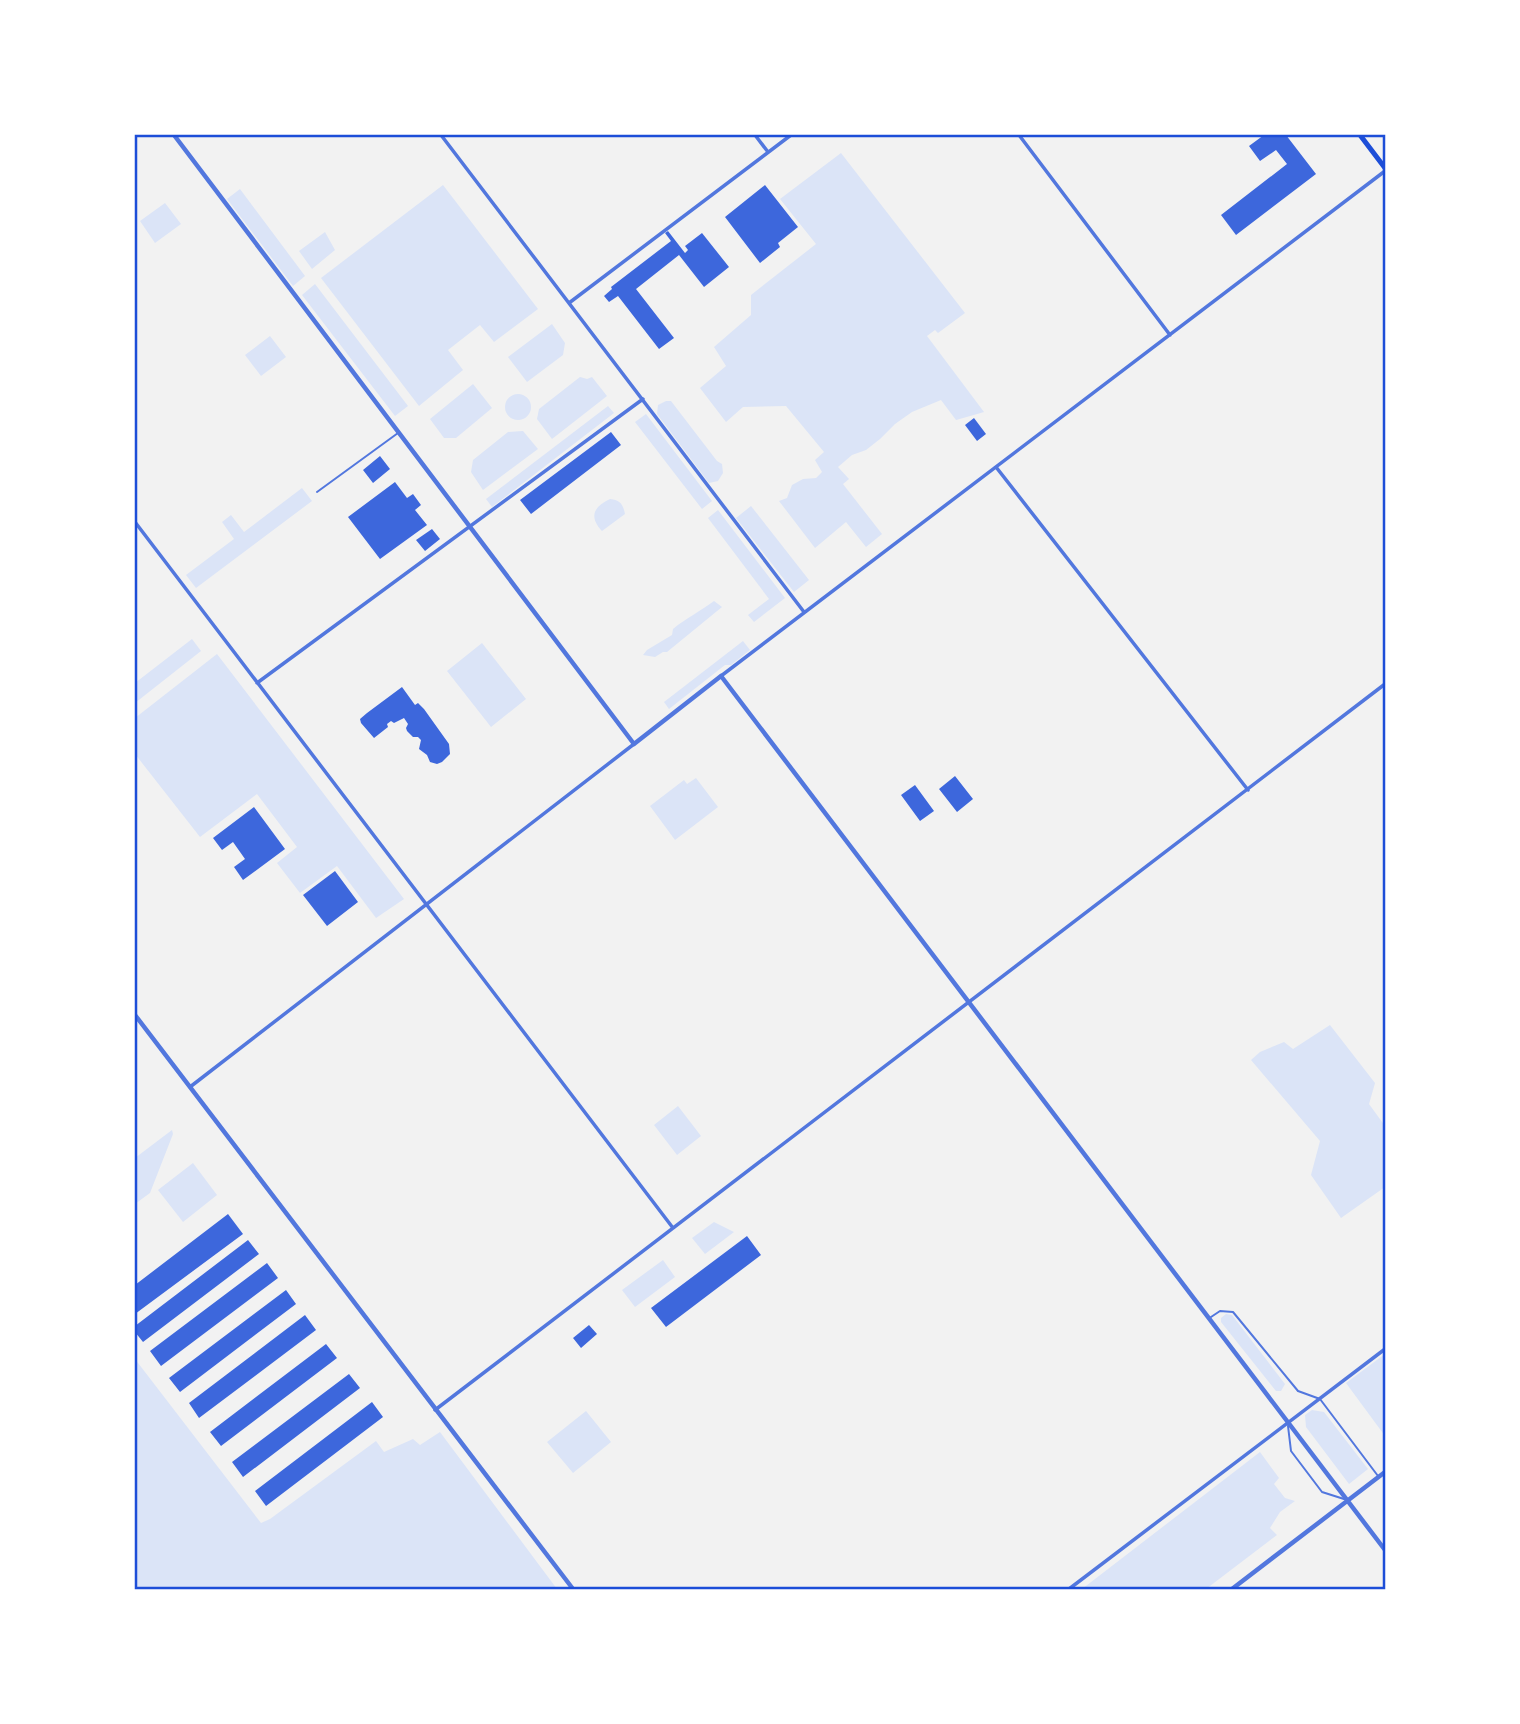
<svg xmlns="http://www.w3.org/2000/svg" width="1520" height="1724" viewBox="0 0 1520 1724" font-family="Raleway,sans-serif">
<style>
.green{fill:#dbe4f7}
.building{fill:#3d67dc}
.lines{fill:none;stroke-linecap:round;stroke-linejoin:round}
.service{stroke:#5277de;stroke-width:2}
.minor{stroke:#5277de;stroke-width:3.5}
.tertiary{stroke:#5277de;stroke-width:4.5}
.secondary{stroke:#1d4ed8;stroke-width:5}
.neatline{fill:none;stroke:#1d4ed8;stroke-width:2.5}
</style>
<rect width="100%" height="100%" fill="#f2f2f2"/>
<path class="green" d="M 841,153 L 965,313 L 938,333 L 935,330 L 927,336 L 984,412 L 956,420 L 941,400 L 912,412 L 895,424 L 880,439 L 866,450 L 852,455 L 838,467 L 849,479 L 843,484 L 882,534 L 866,547 L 846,522 L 815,548 L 779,501 L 787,498 L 792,485 L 803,479 L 816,478 L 822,472 L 815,460 L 824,452 L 786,406 L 743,407 L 726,422 L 700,388 L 726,366 L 714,347 L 751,315 L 751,295 L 816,244 L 780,199 Z
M 443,185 L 538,309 L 494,342 L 480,325 L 448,350 L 463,370 L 419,406 L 321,278 Z
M 240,189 L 305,276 L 293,286 L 227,199 Z
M 165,203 L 181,224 L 155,243 L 140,221 Z
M 325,232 L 335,250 L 312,269 L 299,251 Z
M 315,284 L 408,406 L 395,416 L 302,295 Z
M 552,324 L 565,343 L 563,355 L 527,382 L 508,357 Z
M 270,336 L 286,357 L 261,376 L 245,355 Z
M 580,377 L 587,379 L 592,377 L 607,396 L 552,439 L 537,419 L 539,409 Z
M 473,384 L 492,408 L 456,438 L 444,438 L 430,419 Z
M505 407a13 13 0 1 1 26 0a13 13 0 1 1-26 0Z
M 666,401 L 671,401 L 717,461 L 722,464 L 723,473 L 718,481 L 709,483 L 657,414 L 658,405 Z
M 608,406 L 614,413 L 492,507 L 486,499 Z
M 646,414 L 712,501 L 702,509 L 635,422 Z
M 523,431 L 538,449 L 483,490 L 471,472 L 473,460 L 508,432 Z
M 302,488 L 312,501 L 196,588 L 186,575 L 234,539 L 222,522 L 231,515 L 244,532 Z
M 610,499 C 620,500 623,504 625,514 L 602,531 C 589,517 593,507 610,499 Z
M 751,506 L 809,580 L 794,592 L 736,518 Z
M 718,510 L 785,598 L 754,622 L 748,615 L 769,599 L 708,518 Z
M 714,601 L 722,607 L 667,652 L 663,652 L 655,657 L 643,655 L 647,650 L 672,635 L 673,629 C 686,618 701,611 714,601 Z
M 192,639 L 201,651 L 135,703 L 135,683 Z
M 743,641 L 750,650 L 731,665 L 725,665 L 669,709 L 664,702 Z
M 482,643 L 526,699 L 491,727 L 447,671 Z
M 217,654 L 404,899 L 376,918 L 337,866 L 300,893 L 277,863 L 297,847 L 257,794 L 200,837 L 135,754 L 135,718 Z
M 696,778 L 718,807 L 675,840 L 650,806 L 684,780 L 687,784 Z
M 1330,1025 L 1375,1083 L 1369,1104 L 1385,1126 L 1385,1187 L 1341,1218 L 1311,1175 L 1320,1141 L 1251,1060 L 1260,1052 L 1284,1042 L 1293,1049 Z
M 678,1106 L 701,1136 L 677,1155 L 654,1125 Z
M 172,1130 L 173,1134 L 150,1193 L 135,1204 L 135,1158 Z
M 193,1163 L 217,1195 L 183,1222 L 158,1190 Z
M 714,1222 L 734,1232 L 705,1254 L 692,1238 Z
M 663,1260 L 675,1277 L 635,1307 L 622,1290 Z
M 1226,1314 L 1232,1315 L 1285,1384 L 1281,1391 L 1276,1391 L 1221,1322 L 1221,1318 Z
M 1385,1354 L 1385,1436 L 1346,1383 Z
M 135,1359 L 261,1523 L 270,1519 L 376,1441 L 384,1452 L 413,1439 L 420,1445 L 440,1432 L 557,1589 L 135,1589 Z
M 1312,1410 L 1324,1412 L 1368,1469 L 1349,1484 L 1306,1427 L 1305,1415 Z
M 586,1411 L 611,1442 L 573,1473 L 547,1442 Z
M 1260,1452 L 1279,1478 L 1274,1484 L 1285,1498 L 1295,1501 L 1280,1512 L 1270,1528 L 1277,1535 L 1206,1589 L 1082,1589 Z"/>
<path class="building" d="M 1264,135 L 1286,135 L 1316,174 L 1236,235 L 1221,215 L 1287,164 L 1276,150 L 1260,161 L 1249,146 Z
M 765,185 L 798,227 L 778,243 L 780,247 L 760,263 L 725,217 Z
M 668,231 L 685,253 L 688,250 L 685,246 L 702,233 L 729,267 L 704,287 L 679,255 L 636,289 L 674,338 L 659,349 L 618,296 L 609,302 L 604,296 L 612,289 L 611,287 L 671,241 L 665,233 Z
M 974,418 L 986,434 L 977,441 L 965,425 Z
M 611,432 L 621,445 L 531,514 L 520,500 Z
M 380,456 L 390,469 L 373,483 L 363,470 Z
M 395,482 L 407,498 L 413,494 L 421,505 L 415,510 L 427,525 L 380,559 L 348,517 Z
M 432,529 L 440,539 L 425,551 L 416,540 Z
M 402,687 L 415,705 L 418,703 L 424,709 L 449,744 L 450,754 L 442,762 L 437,764 L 430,762 L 427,755 L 419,749 L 421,740 L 418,737 L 413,737 L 407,731 L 406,728 L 408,724 L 404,718 L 394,723 L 391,721 L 387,724 L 388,727 L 374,738 L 361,723 L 360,719 L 367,713 Z
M 955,776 L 973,799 L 957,812 L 939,789 Z
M 915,785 L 934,811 L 920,821 L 901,795 Z
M 254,807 L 285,849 L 243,880 L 234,867 L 245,859 L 233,842 L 222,850 L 213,838 Z
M 335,871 L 358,902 L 327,926 L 303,895 Z
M 228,1214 L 243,1234 L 135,1314 L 135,1285 Z
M 747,1236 L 761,1255 L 666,1327 L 651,1308 Z
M 248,1240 L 259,1254 L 143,1342 L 135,1332 L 135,1326 Z
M 267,1263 L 278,1278 L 161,1366 L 150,1351 Z
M 286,1290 L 296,1304 L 180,1392 L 169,1378 Z
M 305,1315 L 316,1330 L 199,1418 L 189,1403 Z
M 589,1325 L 597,1334 L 581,1348 L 573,1338 Z
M 326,1344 L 337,1358 L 221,1446 L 210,1432 Z
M 349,1374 L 360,1388 L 243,1477 L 232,1462 Z
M 372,1402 L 383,1417 L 266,1506 L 255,1491 Z"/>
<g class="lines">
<path class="service" d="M 317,492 L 398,433
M 1211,1317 L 1220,1311 L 1233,1312 L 1298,1391 L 1320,1399 L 1378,1476
M 1288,1426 L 1291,1451 L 1322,1492 L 1344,1499"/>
<path class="minor" d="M 441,135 L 804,612
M 755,135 L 768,152
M 1019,135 L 1170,335
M 569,303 L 791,135
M 996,467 L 1248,790
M 135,522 L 673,1228
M 721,676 L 1385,171
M 257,683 L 643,399
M 190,1087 L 634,744
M 435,1410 L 1385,684
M 1069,1589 L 1385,1349"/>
<path class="tertiary" d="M 174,135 L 634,744 L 721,676 L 1385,1550
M 135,1015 L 573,1589
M 1232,1589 L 1385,1472"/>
<path class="secondary" d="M 1360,135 L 1385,168"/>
</g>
<rect width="1520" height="1724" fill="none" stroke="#ffffff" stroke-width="273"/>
<rect x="136" y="136" width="1248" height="1452" class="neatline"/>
</svg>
